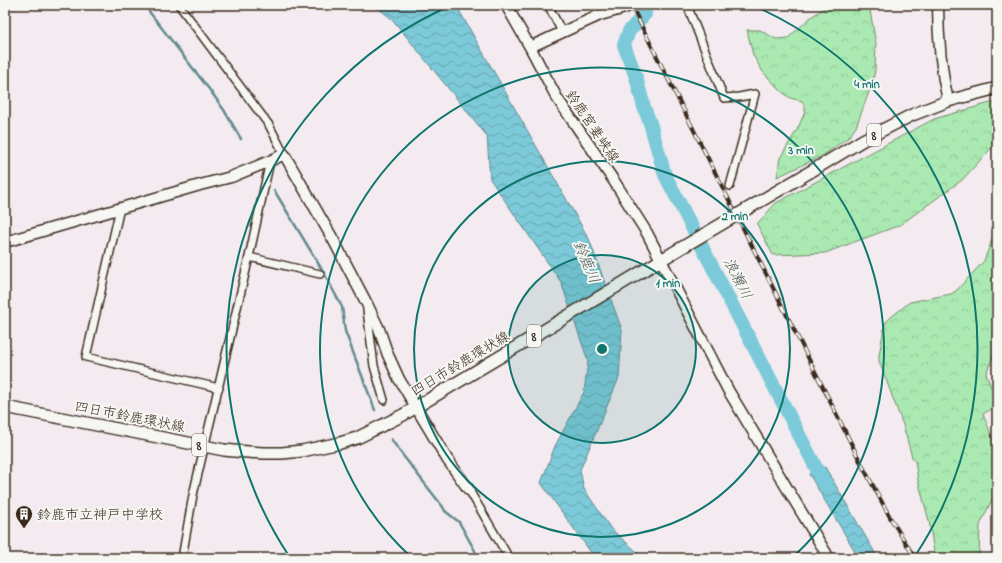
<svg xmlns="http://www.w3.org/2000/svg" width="1002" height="563" viewBox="0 0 1002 563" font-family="'Indie Flower','Klee One',sans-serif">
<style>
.forest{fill:url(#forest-crowns);stroke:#728a68}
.water{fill:url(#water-waves);stroke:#628a8e}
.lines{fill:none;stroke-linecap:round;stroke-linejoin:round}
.stream{stroke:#628a8e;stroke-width:2.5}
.river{stroke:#7ccad9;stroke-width:14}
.street-casing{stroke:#3b2a1e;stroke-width:10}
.secondary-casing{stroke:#3b2a1e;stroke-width:13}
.primary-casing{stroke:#3b2a1e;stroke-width:14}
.street{stroke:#f6f6f2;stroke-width:7}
.secondary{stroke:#f6f6f2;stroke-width:10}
.primary{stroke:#f6f6f2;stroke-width:11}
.rail-casing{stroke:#3b2a1e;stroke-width:4}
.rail{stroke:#f6f6f2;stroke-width:2.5;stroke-dasharray:8;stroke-linecap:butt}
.primary-bridge-casing{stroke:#3b2a1e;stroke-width:14;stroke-linecap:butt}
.primary-bridge{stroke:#f6f6f2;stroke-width:11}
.ring{fill:none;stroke:#0f766e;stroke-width:2}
.labels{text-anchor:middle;stroke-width:4;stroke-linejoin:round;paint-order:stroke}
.shield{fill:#f6f6f2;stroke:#73675e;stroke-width:1}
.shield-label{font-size:13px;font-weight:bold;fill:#3b2a1e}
.street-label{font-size:14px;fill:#3b2a1e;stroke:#f6f6f2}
.poi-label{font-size:14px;fill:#3b2a1e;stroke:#f6f6f2;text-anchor:start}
.water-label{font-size:15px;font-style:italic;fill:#4e5a56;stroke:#f6f6f2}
.centre{fill:#0f766e;stroke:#f6f6f2;stroke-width:2}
.ring-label{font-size:12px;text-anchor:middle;font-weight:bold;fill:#0f766e;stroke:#f6f6f2;stroke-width:4;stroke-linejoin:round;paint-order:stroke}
</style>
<defs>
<pattern id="forest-crowns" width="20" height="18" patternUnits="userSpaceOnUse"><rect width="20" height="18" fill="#aae9b1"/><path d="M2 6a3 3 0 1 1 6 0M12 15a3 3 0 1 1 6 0" fill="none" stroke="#93c898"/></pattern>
<pattern id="water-waves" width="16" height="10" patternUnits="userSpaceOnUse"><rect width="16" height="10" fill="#7ccad9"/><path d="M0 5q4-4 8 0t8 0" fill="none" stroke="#67a4af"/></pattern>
</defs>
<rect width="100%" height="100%" fill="#f3ebef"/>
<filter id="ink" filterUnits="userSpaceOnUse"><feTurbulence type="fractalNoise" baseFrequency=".025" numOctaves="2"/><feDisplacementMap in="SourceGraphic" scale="8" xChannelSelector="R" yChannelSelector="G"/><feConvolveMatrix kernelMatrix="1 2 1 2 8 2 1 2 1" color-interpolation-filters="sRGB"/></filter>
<g filter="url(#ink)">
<path class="forest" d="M 827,5 L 869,5 L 876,44 L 875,70 L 873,81 L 856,127 L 849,137 L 822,156 L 777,177 L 780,158 L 797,130 L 805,112 L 805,106 L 802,101 L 790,98 L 780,90 L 763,72 L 753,55 L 747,30 L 760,30 L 776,39 L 788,38 L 811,17 L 826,7 Z
M 997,101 L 997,142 L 962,180 L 900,225 L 825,253 L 773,255 L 757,224 L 776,203 L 934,119 Z
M 997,233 L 997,348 L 995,351 L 986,374 L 997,402 L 997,406 L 983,414 L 994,442 L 997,461 L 997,489 L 980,525 L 979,558 L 935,558 L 929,521 L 918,480 L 915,461 L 912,457 L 903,425 L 879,361 L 879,355 L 884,328 L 886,322 L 891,317 L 910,302 L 951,294 L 956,291 L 984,261 L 993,237 Z"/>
<path class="water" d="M 374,5 L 456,5 L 589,239 L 622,330 L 619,378 L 580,470 L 584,489 L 611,529 L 644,558 L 595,558 L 541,483 L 555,446 L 584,392 L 588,361 L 561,282 L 490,179 L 487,136 L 392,19 Z
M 825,467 L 878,558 L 859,558 L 809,474 Z"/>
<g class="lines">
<path class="stream" d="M 144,5 L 212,93 L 224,110 L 241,139
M 274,190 L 324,273 L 342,307 L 345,331 L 375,410
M 391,439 L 401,453 L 443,507 L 445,511 L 459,522 L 479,558"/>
<path class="river" d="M 643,5 L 645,14 L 629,31 L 624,45 L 636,77 L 644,107 L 650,123 L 665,175 L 826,487"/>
<g class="street-casing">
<path id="street" d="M 179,5 L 269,125 L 284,154
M 548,5 L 562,32
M 687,5 L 724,98 L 739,97 L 755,94 L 730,186
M 120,208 L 86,357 L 219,388
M 249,257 L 320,274
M 367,310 L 374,366 L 384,400
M 469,490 L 509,558
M 182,558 L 193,495 L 249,257 L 270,161"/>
</g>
<g class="secondary-casing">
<path id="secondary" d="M 506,5 L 530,47 L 557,98 L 614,181 L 647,233 L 728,390 L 829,558
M 938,5 C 938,37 941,70 948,101
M 530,47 L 600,15 L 625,8 L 630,5
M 5,242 L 200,185 L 231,177 L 270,161 L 284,154 L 334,241 L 366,302 L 379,329 L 388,355 L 399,379 L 447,459 L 469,490"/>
</g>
<g class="primary-casing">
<path id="primary" d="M 759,202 L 820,166 L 863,140 L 912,115 L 948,101 L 997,88
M 5,407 L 224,450 L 234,451 L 263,453 L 282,453 L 302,451 L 340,443 L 357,438 L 403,415 L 676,251"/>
</g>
<use href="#street" class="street"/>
<use href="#secondary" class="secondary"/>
<use href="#primary" class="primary"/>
<g class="rail-casing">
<path id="rail" d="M 631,5 L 863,467 L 891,519 L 915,558"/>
</g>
<use href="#rail" class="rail"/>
<g class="primary-bridge-casing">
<path id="primary-bridge" d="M 676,251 L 759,202"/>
</g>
<use href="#primary-bridge" class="primary-bridge"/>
</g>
</g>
<circle cx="602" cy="349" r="94" fill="#0f766e" fill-opacity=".12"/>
<g class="ring">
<circle cx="602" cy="349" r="94"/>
<circle cx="602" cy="349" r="188"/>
<path d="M411 557A282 282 0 1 1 793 557"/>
<path d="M289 556A375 375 0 0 1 452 5M752 5A375 375 0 0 1 915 556"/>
</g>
<defs>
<g id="building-pin" transform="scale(0.9)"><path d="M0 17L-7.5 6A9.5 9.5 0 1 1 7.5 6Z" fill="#3b2a1e" stroke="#f6f6f2"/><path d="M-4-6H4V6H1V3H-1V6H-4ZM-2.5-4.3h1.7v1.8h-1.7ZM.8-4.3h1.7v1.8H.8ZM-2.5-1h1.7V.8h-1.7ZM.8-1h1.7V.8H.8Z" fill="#fff"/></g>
</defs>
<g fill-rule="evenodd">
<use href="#building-pin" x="24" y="514"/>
</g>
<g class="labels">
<g class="shield">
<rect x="867" y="124" width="14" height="22" rx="3"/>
<rect x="527" y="325" width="14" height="22" rx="3"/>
<rect x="192" y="434" width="14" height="22" rx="3"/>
</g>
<g class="shield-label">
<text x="874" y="140">8</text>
<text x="534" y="341">8</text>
<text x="199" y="450">8</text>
</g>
<g class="street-label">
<text transform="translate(593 126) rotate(56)" y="5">鈴鹿宮妻峡線</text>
<text transform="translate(460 363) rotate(-31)" y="5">四日市鈴鹿環状線</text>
<text transform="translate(130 416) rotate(11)" y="5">四日市鈴鹿環状線</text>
</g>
<g class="poi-label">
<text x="37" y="519">鈴鹿市立神戸中学校</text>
</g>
<g class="water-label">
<text transform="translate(587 262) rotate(67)" y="5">鈴鹿川</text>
<text transform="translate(738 278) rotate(63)" y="5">浪瀬川</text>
</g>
</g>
<circle cx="602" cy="349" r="6" class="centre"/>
<g class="ring-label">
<text x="867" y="88">4 min</text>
<text x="801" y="154">3 min</text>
<text x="735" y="220">2 min</text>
<text x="668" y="287">1 min</text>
</g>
<rect width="1002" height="563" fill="none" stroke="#f6f6f2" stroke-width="20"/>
<rect x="10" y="10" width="982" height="543" fill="none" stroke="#3b2a1e" stroke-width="1.5" filter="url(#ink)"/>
</svg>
